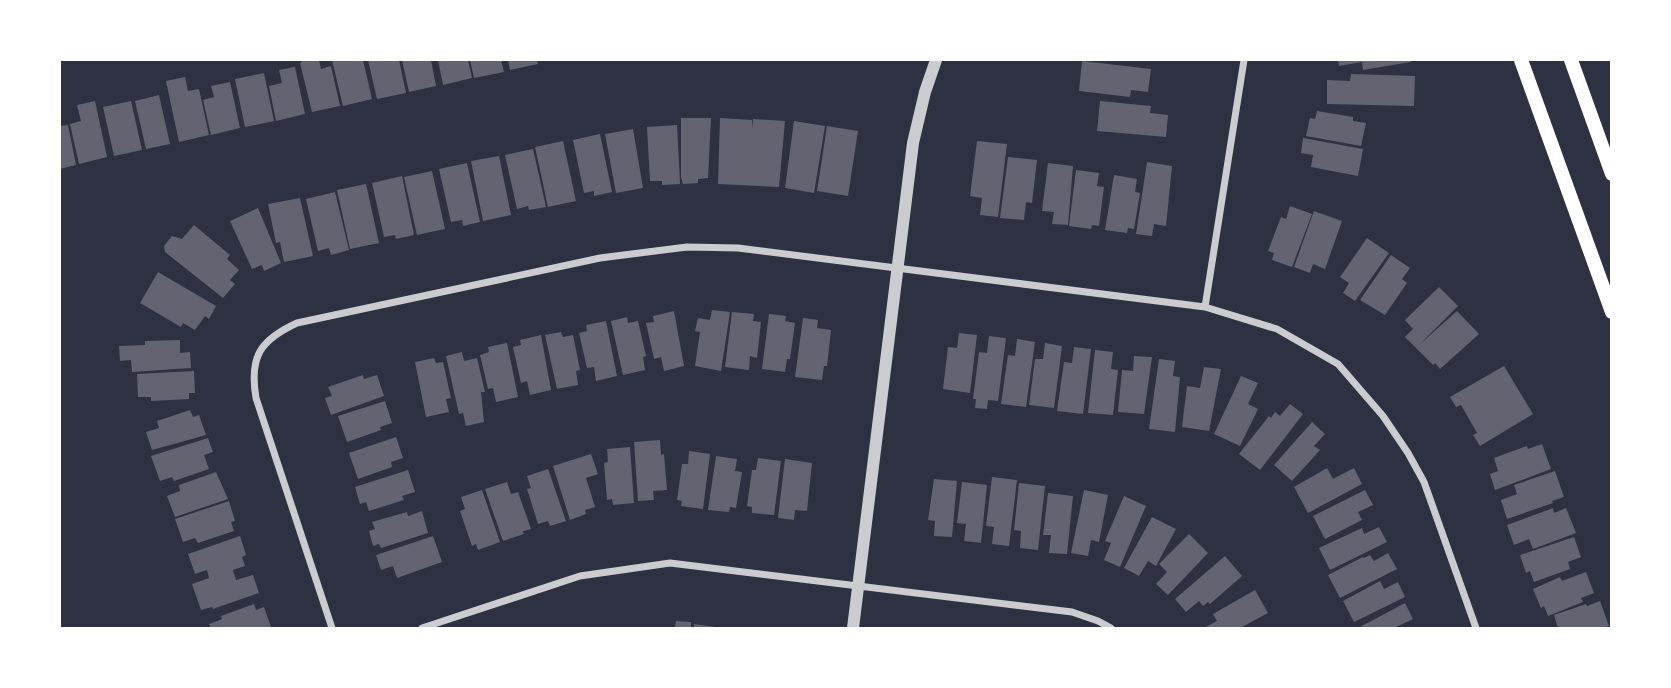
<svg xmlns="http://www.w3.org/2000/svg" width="1671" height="688" viewBox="0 0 1671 688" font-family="'Archivo Narrow',sans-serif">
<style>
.building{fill:#626471}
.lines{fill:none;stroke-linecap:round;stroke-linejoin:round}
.minor{stroke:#caccd0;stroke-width:7}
.tertiary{stroke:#caccd0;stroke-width:12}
.secondary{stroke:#fff;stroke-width:14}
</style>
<rect width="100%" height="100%" fill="#2d3142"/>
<path class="building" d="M 301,60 L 319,60 L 321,69 L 331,66 L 340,106 L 312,112 L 300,63 L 302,62 Z
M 332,60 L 363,60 L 372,99 L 343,106 Z
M 368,60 L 399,60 L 406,93 L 377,99 Z
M 402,60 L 431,60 L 436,86 L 409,92 Z
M 438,60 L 468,60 L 472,78 L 443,85 Z
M 470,60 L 501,60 L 504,72 L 474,78 Z
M 508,60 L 537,60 L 538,64 L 510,70 Z
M 1338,60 L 1411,60 L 1411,62 L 1363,70 L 1362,62 L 1339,66 Z
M 1082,61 L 1151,69 L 1148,92 L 1131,90 L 1130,97 L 1079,91 Z
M 295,67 L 305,114 L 276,121 L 269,86 L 282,83 L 279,70 Z
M 264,73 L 274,121 L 245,127 L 235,79 Z
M 1351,74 L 1415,76 L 1414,106 L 1327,104 L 1327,80 L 1350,81 Z
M 185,77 L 188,91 L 199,89 L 209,135 L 179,142 L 166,81 Z
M 230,82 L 240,128 L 211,135 L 203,100 L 214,97 L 211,86 Z
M 159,95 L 170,144 L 146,149 L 135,101 Z
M 95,101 L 107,157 L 79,164 L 70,124 L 81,121 L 77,105 Z
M 131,101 L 142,150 L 114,156 L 103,107 Z
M 1100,101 L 1151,106 L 1150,113 L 1168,115 L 1166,137 L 1097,131 Z
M 1317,111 L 1353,117 L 1353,121 L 1366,123 L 1361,146 L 1306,136 L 1310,118 L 1315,119 Z
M 681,118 L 711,118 L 708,178 L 698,179 L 698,183 L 683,184 L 681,177 Z
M 720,118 L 752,120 L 753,129 L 753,119 L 785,121 L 779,187 L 718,184 Z
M 794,121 L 825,126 L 814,193 L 785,188 Z
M 68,125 L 76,165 L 60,169 L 60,126 Z
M 677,125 L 680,184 L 662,185 L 662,181 L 650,181 L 647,127 Z
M 827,126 L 858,131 L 848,196 L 817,191 Z
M 633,129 L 643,188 L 616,193 L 605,134 Z
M 600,134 L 612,192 L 594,196 L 594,191 L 584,193 L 573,140 Z
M 1303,138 L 1363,149 L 1358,176 L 1311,167 L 1313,155 L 1301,153 Z
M 563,141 L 576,201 L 548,207 L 535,147 Z
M 977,141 L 1007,144 L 998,217 L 980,215 L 982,198 L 970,196 Z
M 533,149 L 546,207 L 529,210 L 528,206 L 517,209 L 505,155 Z
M 499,156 L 511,215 L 483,221 L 471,161 Z
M 1008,157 L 1037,160 L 1032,203 L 1026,202 L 1024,220 L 1000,218 Z
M 1147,162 L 1172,166 L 1166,226 L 1154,224 L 1152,236 L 1136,234 Z
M 467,163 L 480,222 L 463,226 L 462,220 L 451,222 L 439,169 Z
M 1048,163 L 1073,166 L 1068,225 L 1052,224 L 1054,212 L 1042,211 Z
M 1076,170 L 1099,173 L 1097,186 L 1104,187 L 1099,226 L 1092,225 L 1091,229 L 1069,226 Z
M 432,171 L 445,229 L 417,235 L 404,177 Z
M 1114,175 L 1137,179 L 1135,192 L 1140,193 L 1134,229 L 1128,228 L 1127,233 L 1105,230 Z
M 402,176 L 414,235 L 396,239 L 395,235 L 384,237 L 372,183 Z
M 366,184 L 379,243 L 350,249 L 337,190 Z
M 335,192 L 349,250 L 331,255 L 329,248 L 318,251 L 306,199 Z
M 300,198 L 313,256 L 284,262 L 280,242 L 276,243 L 268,204 Z
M 1290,206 L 1312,214 L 1292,267 L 1272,260 L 1274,253 L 1268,251 L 1281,217 L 1286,219 Z
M 258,208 L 281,263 L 264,271 L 262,265 L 252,269 L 230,221 Z
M 1314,211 L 1342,221 L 1325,269 L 1313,264 L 1310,273 L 1294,267 Z
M 194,225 L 230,255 L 227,259 L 239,270 L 230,280 L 235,284 L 223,298 L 165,252 L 164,246 L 172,236 L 182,239 Z
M 1367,238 L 1389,253 L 1355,301 L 1343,293 L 1349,283 L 1340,277 Z
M 1391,255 L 1410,268 L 1402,279 L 1407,283 L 1385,315 L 1360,300 Z
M 158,272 L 216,306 L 209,319 L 205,316 L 195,330 L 183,323 L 181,327 L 140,303 Z
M 1439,287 L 1458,306 L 1419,345 L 1457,311 L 1479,334 L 1440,369 L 1435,363 L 1433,365 L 1405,337 L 1413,329 L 1405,320 Z
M 712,310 L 730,312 L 721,371 L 695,366 L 700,332 L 695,331 L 698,318 L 710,320 Z
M 674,311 L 684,366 L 664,371 L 661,357 L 654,359 L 646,323 L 654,322 L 653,316 Z
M 732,312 L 754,314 L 753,321 L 761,322 L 757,358 L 750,356 L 749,370 L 725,367 Z
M 769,314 L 786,316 L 785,321 L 795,323 L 790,359 L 787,359 L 785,372 L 762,369 Z
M 627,317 L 628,323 L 638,321 L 646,356 L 643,357 L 645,370 L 623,375 L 611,321 Z
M 803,318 L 818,320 L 817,328 L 831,330 L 827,366 L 824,366 L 822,380 L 795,377 Z
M 606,321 L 617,376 L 596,381 L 594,367 L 587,368 L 579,333 L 587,331 L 586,325 Z
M 561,332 L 563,337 L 573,335 L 580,370 L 576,371 L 578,385 L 557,389 L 545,335 Z
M 959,333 L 977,335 L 970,393 L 943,389 L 948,347 L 957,348 Z
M 541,335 L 551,390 L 530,395 L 527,381 L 521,383 L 513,347 L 521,345 L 520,340 Z
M 989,336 L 1006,338 L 998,401 L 988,400 L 987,409 L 975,408 L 976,399 L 973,399 L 979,352 L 987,353 Z
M 1017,339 L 1035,342 L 1026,407 L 1001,404 L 1008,355 L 1015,356 Z
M 180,340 L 180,353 L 190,352 L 191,368 L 132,372 L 131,360 L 120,361 L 119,346 L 145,345 L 145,341 Z
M 507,343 L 518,397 L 496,402 L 493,388 L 488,389 L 480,355 L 489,352 L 488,347 Z
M 1045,343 L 1062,346 L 1054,408 L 1029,405 L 1035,359 L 1043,359 Z
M 1074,347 L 1091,349 L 1083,414 L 1057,411 L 1064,362 L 1072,363 Z
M 1095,350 L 1113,352 L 1111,369 L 1118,370 L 1113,415 L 1088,413 Z
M 462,352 L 464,361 L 477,358 L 485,392 L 481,392 L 484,422 L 466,426 L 463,413 L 459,414 L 446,356 Z
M 1134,356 L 1152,357 L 1144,414 L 1118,412 L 1122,370 L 1133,371 Z
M 434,358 L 436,363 L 443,362 L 451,398 L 446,399 L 449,412 L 426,417 L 415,362 Z
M 1159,359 L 1175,361 L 1173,376 L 1180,377 L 1175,432 L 1149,429 Z
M 1504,366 L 1533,414 L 1480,446 L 1473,435 L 1477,433 L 1461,405 L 1456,407 L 1450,397 Z
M 1204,367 L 1221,369 L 1209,431 L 1182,427 L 1187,386 L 1200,388 Z
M 194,371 L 195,393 L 189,393 L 189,399 L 151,401 L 151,397 L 138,397 L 137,374 Z
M 363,375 L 364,379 L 377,375 L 384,396 L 331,415 L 325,398 L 332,396 L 328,387 Z
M 1241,376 L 1258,383 L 1248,404 L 1258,409 L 1240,446 L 1214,434 Z
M 385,401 L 392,423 L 380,427 L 381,430 L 347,442 L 338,416 Z
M 1290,404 L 1303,414 L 1260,470 L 1239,454 L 1269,416 L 1271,418 L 1275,412 L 1280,416 Z
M 190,410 L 193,417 L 199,415 L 206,435 L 152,450 L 146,432 L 159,428 L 157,421 Z
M 1312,422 L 1325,434 L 1314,446 L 1320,450 L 1292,481 L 1274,465 Z
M 396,437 L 403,458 L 391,462 L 392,467 L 358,479 L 349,453 Z
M 208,438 L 213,452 L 204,455 L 209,469 L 174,481 L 172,477 L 160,481 L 151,456 Z
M 660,440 L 661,455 L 664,454 L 667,490 L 653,491 L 654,500 L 638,501 L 634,442 Z
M 1542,444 L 1551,469 L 1495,490 L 1490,474 L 1498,471 L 1494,458 L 1527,446 L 1528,449 Z
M 630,447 L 634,503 L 613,505 L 612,499 L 607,500 L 604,463 L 608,462 L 607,449 Z
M 689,451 L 710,454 L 703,509 L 681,506 L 682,501 L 677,500 L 682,464 L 688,464 Z
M 591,454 L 598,474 L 586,478 L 595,507 L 585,510 L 586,514 L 570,520 L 553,466 Z
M 716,456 L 737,459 L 735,471 L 742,472 L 736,508 L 730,507 L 729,512 L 708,510 Z
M 758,458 L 781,461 L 774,515 L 752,513 L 752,507 L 747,506 L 752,470 L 756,470 Z
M 785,459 L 812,463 L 807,511 L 795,510 L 794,520 L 778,518 Z
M 1327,468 L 1333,479 L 1354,468 L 1362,484 L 1308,513 L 1294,487 Z
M 548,469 L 566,521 L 550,526 L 548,521 L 538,524 L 527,489 L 531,488 L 527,476 Z
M 408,470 L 415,492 L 402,496 L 404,500 L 369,511 L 366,502 L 360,504 L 355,487 Z
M 1555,471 L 1564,497 L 1552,501 L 1553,503 L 1507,519 L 1501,500 L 1517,494 L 1514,485 Z
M 216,472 L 228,499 L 175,517 L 167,496 L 180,491 L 179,485 Z
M 992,477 L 1017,480 L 1009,546 L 992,544 L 994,527 L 986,526 Z
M 934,479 L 957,481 L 952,537 L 934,536 L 935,521 L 928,520 Z
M 507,482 L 511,494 L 518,492 L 531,529 L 523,531 L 524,534 L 503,541 L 485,489 Z
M 962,482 L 987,485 L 981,543 L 964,541 L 966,524 L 957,523 Z
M 1019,483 L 1045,486 L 1038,550 L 1020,548 L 1021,531 L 1014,530 Z
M 482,490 L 500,542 L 478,550 L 476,544 L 472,546 L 460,511 L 465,509 L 461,497 Z
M 1084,490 L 1108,495 L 1099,542 L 1091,540 L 1088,556 L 1071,553 Z
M 1365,490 L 1373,505 L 1358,512 L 1362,520 L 1325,539 L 1313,516 Z
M 1048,493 L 1073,496 L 1067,554 L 1049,553 L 1051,535 L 1043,535 Z
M 1124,496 L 1146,506 L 1120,567 L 1104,560 L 1111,543 L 1105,541 Z
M 229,501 L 235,521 L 231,522 L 234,531 L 198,543 L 195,538 L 183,542 L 175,519 Z
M 1553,508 L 1554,513 L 1566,508 L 1576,533 L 1533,549 L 1529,539 L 1514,545 L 1507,525 Z
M 422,511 L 428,533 L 381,548 L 379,544 L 373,546 L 369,531 L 375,529 L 372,522 L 407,512 L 408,516 Z
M 1152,517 L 1176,529 L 1156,566 L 1148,561 L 1139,576 L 1124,568 Z
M 1379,527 L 1387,542 L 1330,570 L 1319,548 L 1362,528 L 1364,534 Z
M 1189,534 L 1208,553 L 1168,595 L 1156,584 L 1167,572 L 1159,564 Z
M 240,536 L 246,555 L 242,557 L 245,566 L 233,570 L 236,580 L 253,575 L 259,593 L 213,609 L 212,607 L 201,610 L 192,584 L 209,578 L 207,570 L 195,574 L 188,554 Z
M 433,536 L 442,562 L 397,578 L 393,566 L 381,570 L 376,555 Z
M 1574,537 L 1581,557 L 1568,562 L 1570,569 L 1534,582 L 1530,571 L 1526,573 L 1520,555 Z
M 1388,553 L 1397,569 L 1340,598 L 1328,575 L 1363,557 L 1364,558 L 1370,555 L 1374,561 Z
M 1225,556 L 1242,576 L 1210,604 L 1208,602 L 1203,606 L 1199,601 L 1186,612 L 1175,599 Z
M 1586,572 L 1594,593 L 1581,598 L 1583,602 L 1548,616 L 1544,606 L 1541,608 L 1533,589 L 1560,577 L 1562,581 Z
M 1380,581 L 1384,589 L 1398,582 L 1405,597 L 1354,622 L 1343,601 Z
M 1255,590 L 1268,613 L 1240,628 L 1204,628 L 1217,621 L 1213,614 Z
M 1600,601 L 1609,626 L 1602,628 L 1558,628 L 1554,615 L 1586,604 L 1587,606 Z
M 1405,603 L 1413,619 L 1394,628 L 1358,628 Z
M 254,604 L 256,610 L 264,607 L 271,627 L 211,628 L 209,624 L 222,619 L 221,616 Z
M 676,621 L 691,622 L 691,628 L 675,628 Z
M 694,624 L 715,627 L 715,628 L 694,628 Z"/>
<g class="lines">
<path class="minor" d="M 1205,307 L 1244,60
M 332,628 L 256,398 C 249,357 260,340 297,323 L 600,258 L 687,247 L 738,248 L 1205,307 L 1277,329 L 1338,364 L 1383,416 L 1408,453 L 1424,482 L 1476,628
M 422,628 L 580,576 L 670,563 L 1072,612 L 1098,621 L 1111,628"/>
<path class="tertiary" d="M 853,628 L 913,143 L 925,92 L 936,60"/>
<path class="secondary" d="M 1521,60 L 1612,312
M 1571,60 L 1612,174"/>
</g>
<rect width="1671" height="688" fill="none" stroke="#ffffff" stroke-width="122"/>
</svg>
